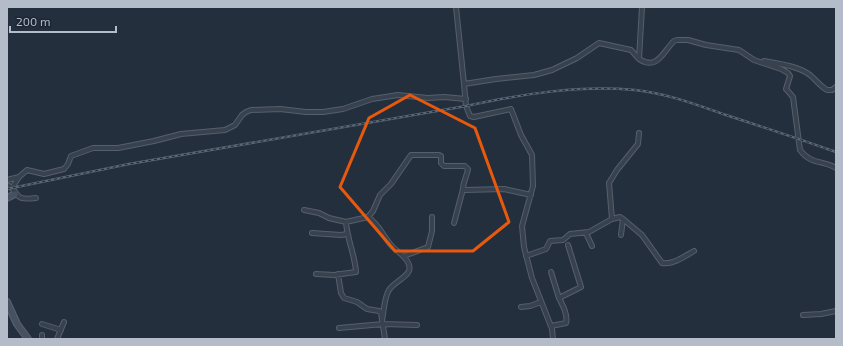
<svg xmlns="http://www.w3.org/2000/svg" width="843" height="346" viewBox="0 0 843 346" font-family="'Exo 2',sans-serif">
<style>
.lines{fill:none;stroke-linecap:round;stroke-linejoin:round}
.minor-casing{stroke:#565f6c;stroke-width:6}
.secondary-casing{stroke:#565f6c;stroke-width:8}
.minor{stroke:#38414e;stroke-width:4}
.secondary{stroke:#465061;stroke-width:5.5}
.rail-casing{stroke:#5a6575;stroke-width:2.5}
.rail{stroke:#1d2633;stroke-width:1;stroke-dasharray:3;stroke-linecap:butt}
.marked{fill:none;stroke:#e8590c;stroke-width:3;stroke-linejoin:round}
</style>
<rect width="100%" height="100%" fill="#242f3e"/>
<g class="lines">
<g class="minor-casing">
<path id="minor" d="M 456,7 L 464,84 L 496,79 L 534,75 L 552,70 L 577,58 L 599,43 L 631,50 L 639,59 L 642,7
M 639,59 C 657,71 663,52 674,41 L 677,40 L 688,40 L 706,45 L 739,50 L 754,60 L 781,69 L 788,73 L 790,76 L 786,89 L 793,97 L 800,150 C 811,165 823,160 836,168
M 764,61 C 780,64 798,66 810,75 C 816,80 820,86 827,90 L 832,90 L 836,87
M 464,84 L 466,106 L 470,116 L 474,117 L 511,109 L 521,135 L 532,155 L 533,186 L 522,226 L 524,247 L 532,278 L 552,329 L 553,339
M 7,180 L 19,177 L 27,170 L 44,174 L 64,169 L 68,164 L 71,156 L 93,148 L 118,148 L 154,141 L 181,134 L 225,130 L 235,125 L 242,115 L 246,112 L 251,110 L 280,109 L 306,112 L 323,112 L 343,109 L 372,99 L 398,95 L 428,98 L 444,97 L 466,99
M 7,185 C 22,193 11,201 36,198
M 12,188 L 19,177
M 304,210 L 319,213 L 329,218 L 346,222 L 368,217 L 373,211 L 380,195 L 391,184 L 411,155 L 439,155 L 441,156 L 441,163 L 444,166 L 465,166 L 468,169 C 467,176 463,182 463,189 L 465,190 L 504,189 L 531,195
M 368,217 C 379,224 383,236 391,245 C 395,250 401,253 405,258 C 419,275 397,278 389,290 C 384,298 384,311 382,320
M 612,219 L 609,183 L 617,170 L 638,144 L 639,133
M 623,219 L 642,235 L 662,263 C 673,265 685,256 694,251
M 454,223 L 463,189
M 312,233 L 341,235 L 347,234
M 586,233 L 592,246
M 404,256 L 428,247 L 432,231 L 432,217
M 526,256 L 546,249 L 550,241 L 563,240 L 570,234 L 589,232 L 612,219 L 620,217 L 623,219 L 621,235
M 551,272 L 559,298
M 316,274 L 334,275 L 356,272 C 355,255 347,239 346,222
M 338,274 L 341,293 L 344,298 L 357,302 L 367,309 L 379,311 L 381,313 L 385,339
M 521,307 L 530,306 L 541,302
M 803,315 L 821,314 L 836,311
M 42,324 L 61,330
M 551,326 L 566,323 C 568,315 563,306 559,298 L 581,287 L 568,245
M 339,328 L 383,324 L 417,325
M 42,335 L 42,339
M 57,339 L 64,322"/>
</g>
<g class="secondary-casing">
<path id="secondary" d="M 7,198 L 15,194
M 7,302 L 17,324 L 28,339"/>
</g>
<use href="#minor" class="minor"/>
<use href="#secondary" class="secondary"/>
<g class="rail-casing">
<path id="rail" d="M 7,189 L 129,164 L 466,106 C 523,94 577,85 635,90 C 666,93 697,105 726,115 C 763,127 799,139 836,152"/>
</g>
<use href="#rail" class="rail"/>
</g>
<path class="marked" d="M 410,95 L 475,128 L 509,222 L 473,251 L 395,251 L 340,187 L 369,118 Z"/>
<rect width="843" height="346" fill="none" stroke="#b4bcc9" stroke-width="16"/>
<path d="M10 26v6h106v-6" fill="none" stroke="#b4bcc9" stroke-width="2"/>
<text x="16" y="26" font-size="12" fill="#b4bcc9" stroke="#1d2633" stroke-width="3" paint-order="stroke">200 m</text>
</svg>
